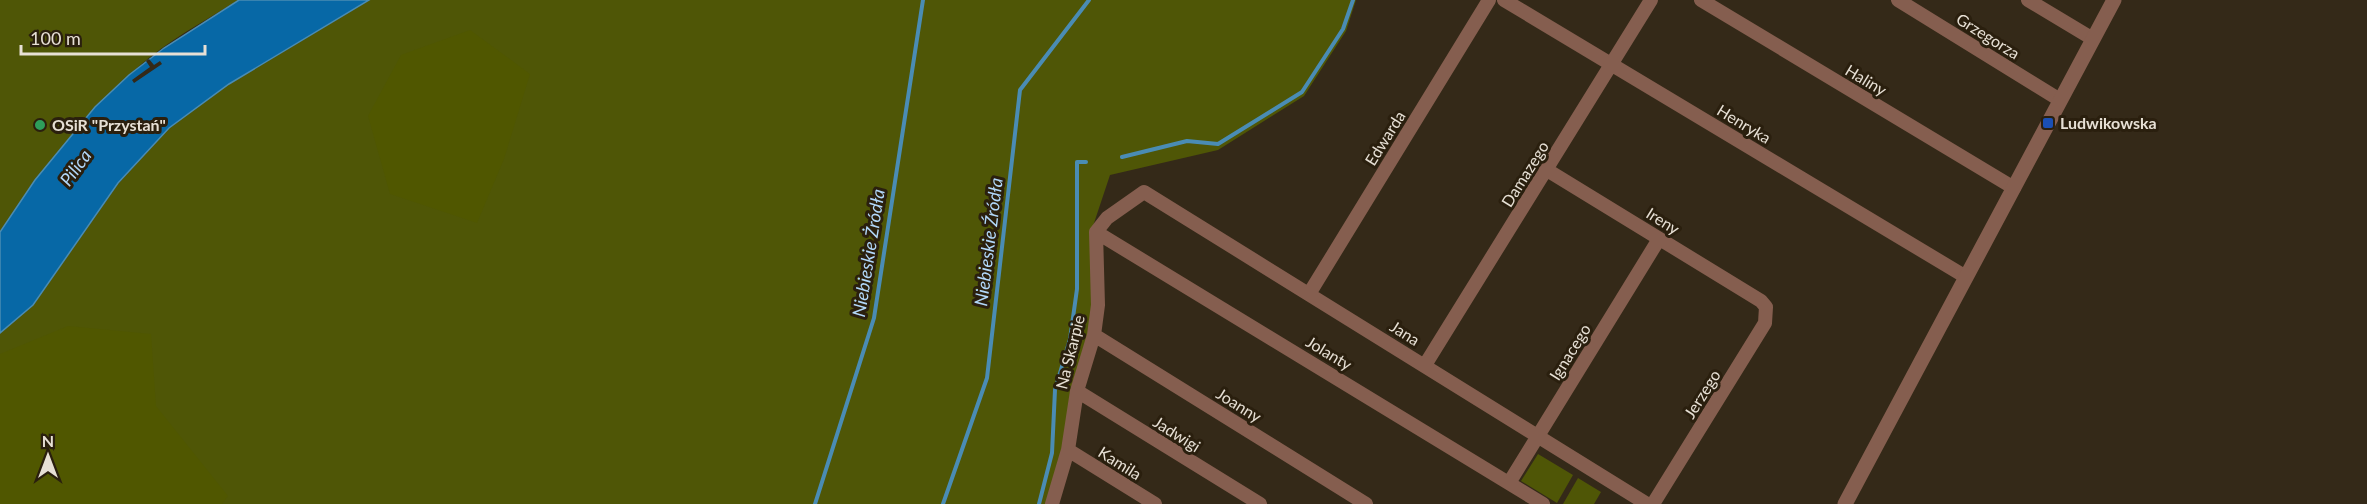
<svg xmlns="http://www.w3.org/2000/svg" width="2367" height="504" viewBox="0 0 2367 504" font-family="Lato,sans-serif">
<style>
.green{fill:#4f5606}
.forest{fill:#505700}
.water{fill:#0768a6;stroke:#4a8cb4;stroke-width:1.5}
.pier{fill:#342918}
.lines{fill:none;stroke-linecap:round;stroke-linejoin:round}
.stream{stroke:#4a8cb4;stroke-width:4}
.minor{stroke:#855e4f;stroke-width:14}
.tertiary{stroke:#855e4f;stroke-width:15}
.transit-dot{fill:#1a4fb4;stroke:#2a1f0e;stroke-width:2}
.leisure-dot{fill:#2e9e5b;stroke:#2a1f0e;stroke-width:2}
.labels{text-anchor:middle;stroke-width:6;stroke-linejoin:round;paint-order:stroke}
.street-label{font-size:16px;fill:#e7e0d5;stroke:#2a1f0e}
.poi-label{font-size:16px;font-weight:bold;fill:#e7e0d5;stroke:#2a1f0e;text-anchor:start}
.water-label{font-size:18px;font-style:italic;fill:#b2d8fa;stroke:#2a1f0e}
</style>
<rect width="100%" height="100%" fill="#342918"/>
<path class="green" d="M 0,0 L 239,0 C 204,21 167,41 137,68 C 82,116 41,173 0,232 Z
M 369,0 L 1356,0 L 1346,31 L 1304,96 L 1218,150 L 1110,175 L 1091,232 L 1096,305 L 1063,451 L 1048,504 L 0,504 L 0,333 L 33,305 L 118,184 L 169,128 L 229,84 Z
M 1538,454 L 1573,475 L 1557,503 L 1521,481 Z
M 1578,478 L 1601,492 L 1594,504 L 1563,504 Z"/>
<path class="forest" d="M 470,30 L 530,74 L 504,159 L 477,223 L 390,194 L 368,116 L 401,55 Z
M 68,326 L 151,334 L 156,406 L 228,496 L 222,504 L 0,504 L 0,354 Z"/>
<path class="water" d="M 239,0 L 369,0 L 229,84 L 169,128 L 118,183 L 33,305 L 0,333 L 0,232 L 35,180 L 95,107 L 129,75 L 164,48 Z"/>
<path class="pier" d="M 149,59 L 154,65 L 160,61 L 162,64 L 134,83 L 132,80 L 150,67 L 146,61 Z"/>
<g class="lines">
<path class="stream" d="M 1122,157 L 1187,141 L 1218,144 L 1302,92 L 1343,29 L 1353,0
M 815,504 L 874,318 L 923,0
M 943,504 L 987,378 L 1020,90 L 1089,0
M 1039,504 L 1052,453 L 1055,390 L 1070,339 L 1077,289 L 1077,162 L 1086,162"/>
<path class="minor" d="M 1504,0 L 1966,277
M 1701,0 L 2014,188
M 1898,0 L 2060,100
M 2028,0 L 2093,39
M 1547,170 L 1761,301 L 1766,307 L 1765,323 L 1653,504
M 1096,232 L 1543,504
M 1309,294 L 1489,0
M 1094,335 L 1366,504
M 1425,365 L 1651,0
M 1077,391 L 1260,504
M 1068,450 L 1155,504
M 1509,483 L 1659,239
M 1052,504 L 1068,450 L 1077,391 L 1094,335 L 1098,305 L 1096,232 L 1107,218 L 1144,192 L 1647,504"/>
<path class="tertiary" d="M 1845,504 L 2114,0"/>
</g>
<rect class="transit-dot" x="2042" y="117" width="12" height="12" rx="3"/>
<circle class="leisure-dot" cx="40" cy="125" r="6"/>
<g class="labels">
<g class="street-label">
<text transform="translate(1988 36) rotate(32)" y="6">Grzegorza</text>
<text transform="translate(1866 80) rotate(31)" y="6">Haliny</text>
<text transform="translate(1744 124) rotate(31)" y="6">Henryka</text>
<text transform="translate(1385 138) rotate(-58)" y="6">Edwarda</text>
<text transform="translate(1525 174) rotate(-58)" y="6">Damazego</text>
<text transform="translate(1663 221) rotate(32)" y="6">Ireny</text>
<text transform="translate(1405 333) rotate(32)" y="6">Jana</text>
<text transform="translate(1070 352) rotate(-76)" y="6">Na Skarpie</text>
<text transform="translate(1570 352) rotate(-58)" y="6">Ignacego</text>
<text transform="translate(1329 353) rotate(31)" y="6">Jolanty</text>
<text transform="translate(1702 394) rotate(-58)" y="6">Jerzego</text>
<text transform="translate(1239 405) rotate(32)" y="6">Joanny</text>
<text transform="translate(1177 434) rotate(32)" y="6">Jadwigi</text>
<text transform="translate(1120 463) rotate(32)" y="6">Kamila</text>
</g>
<g class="poi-label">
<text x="2060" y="129">Ludwikowska</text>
<text x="52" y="131">OSiR "Przystań"</text>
</g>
<g class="water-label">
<text transform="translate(76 168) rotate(-54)" y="6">Pilica</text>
<text transform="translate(989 242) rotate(-83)" y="6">Niebieskie Źródła</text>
<text transform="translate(869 253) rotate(-81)" y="6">Niebieskie Żródła</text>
</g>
</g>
<g transform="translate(48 456)" stroke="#2a1f0e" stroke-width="4.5" paint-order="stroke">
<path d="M0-4.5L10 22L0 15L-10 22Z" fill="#e7e0d5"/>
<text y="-9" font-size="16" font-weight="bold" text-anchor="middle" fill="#e7e0d5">N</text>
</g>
<path d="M21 45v9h184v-9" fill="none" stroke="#e7e0d5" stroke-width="3"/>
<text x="30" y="45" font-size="18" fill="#e7e0d5" stroke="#2a1f0e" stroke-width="4.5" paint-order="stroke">100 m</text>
</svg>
